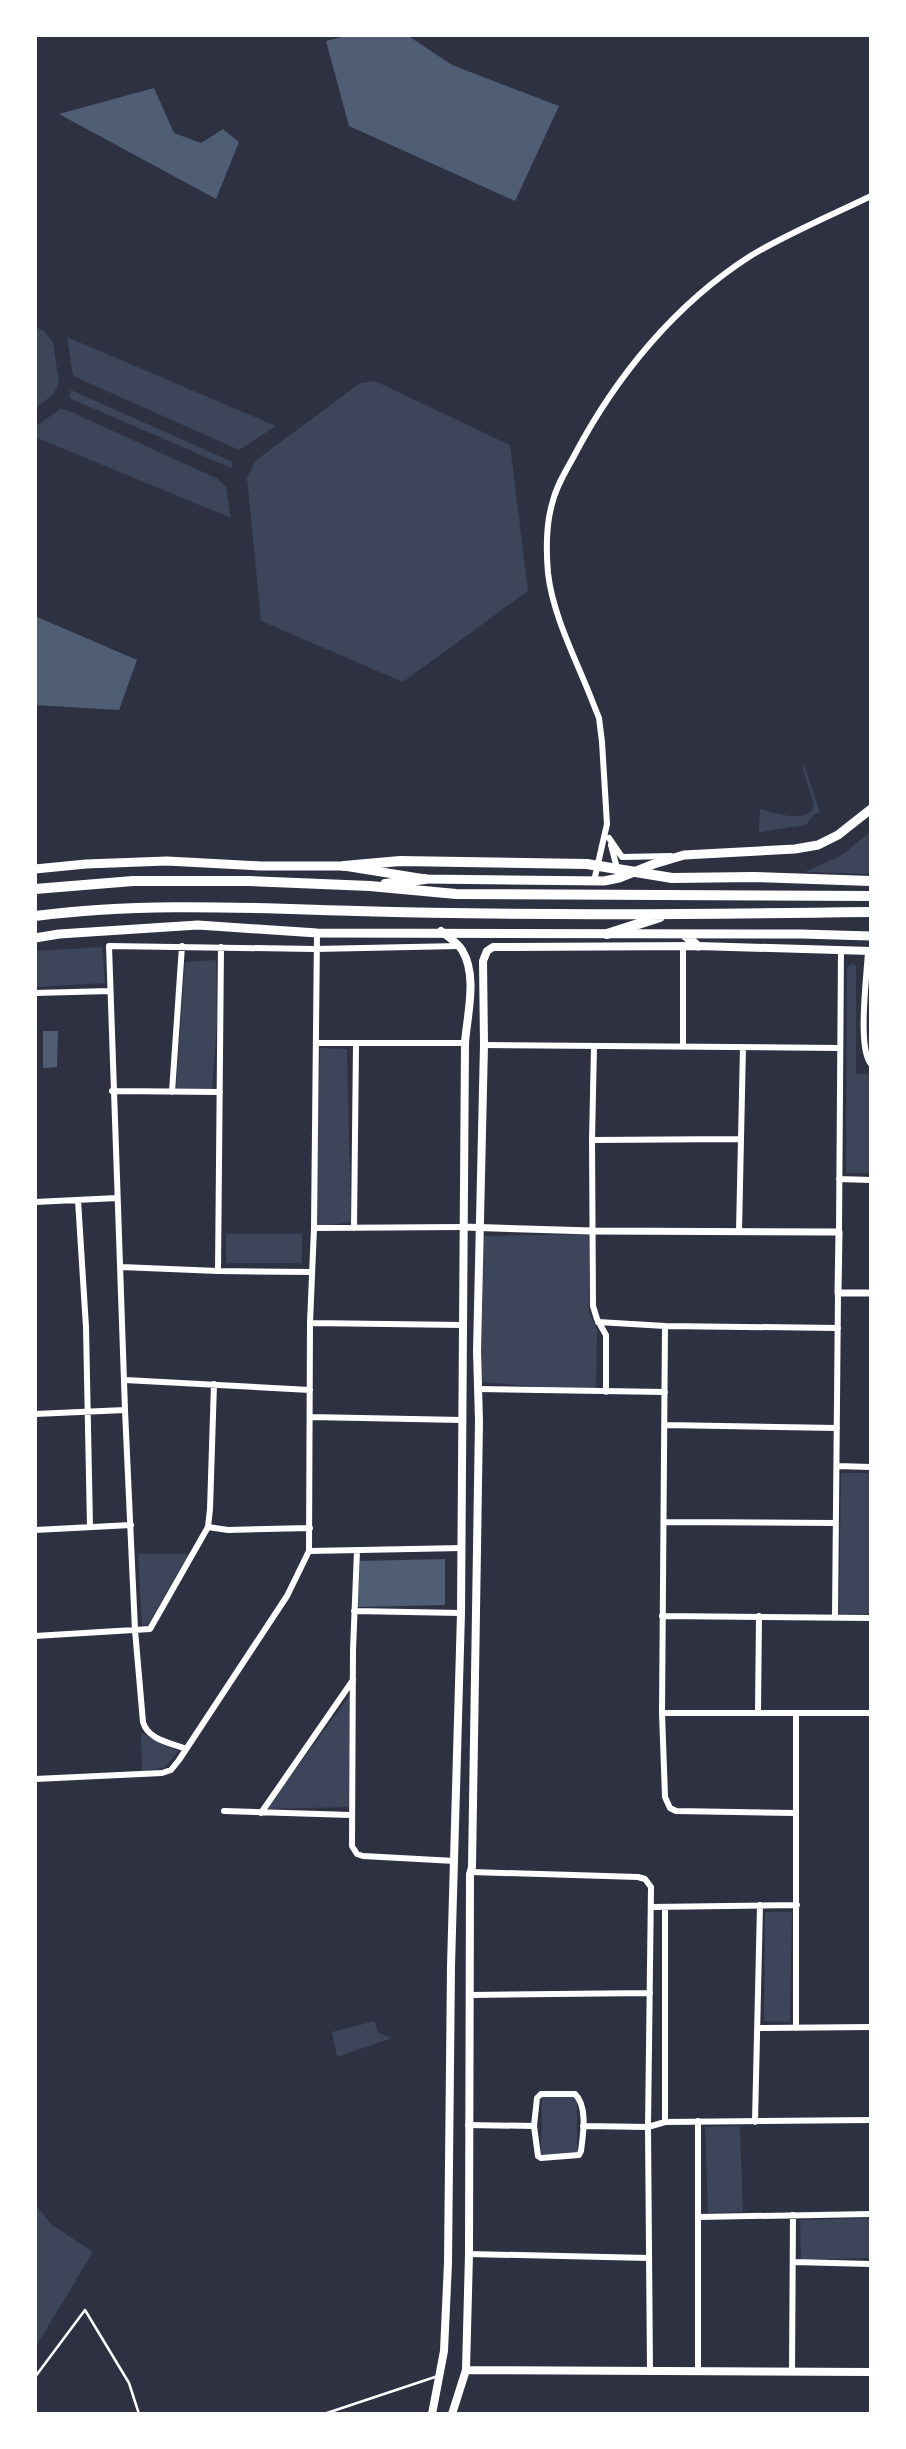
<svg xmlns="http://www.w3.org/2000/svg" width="906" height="2449" viewBox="0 0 906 2449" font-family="'PT Sans Narrow',sans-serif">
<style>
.green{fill:#3c4559}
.water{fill:#4f5d75}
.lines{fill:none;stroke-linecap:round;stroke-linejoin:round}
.service{stroke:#fff;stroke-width:2.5}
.minor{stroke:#fff;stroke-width:6}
.tertiary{stroke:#fff;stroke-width:7}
.secondary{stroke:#fff;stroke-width:8}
.primary{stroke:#fff;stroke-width:9}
.trunk{stroke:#fff;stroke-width:10}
</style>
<rect width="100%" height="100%" fill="#2d3142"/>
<path class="green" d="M 35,327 L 44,331 L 53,342 L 59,383 L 53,395 L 35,408 Z
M 67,337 L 276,426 L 239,450 L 73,376 Z
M 375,381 L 510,445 L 528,591 L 403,682 L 261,621 L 247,478 L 255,461 L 360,383 Z
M 71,390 L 233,462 L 231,468 L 69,398 Z
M 60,409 L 67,410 L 218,479 L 226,487 L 231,518 L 35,437 L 35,427 Z
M 804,764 L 820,812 L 813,815 L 806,825 L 759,832 L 760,809 C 776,813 797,822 812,811 L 814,805 L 803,769 Z
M 871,831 L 871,874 L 805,872 L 842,855 Z
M 102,947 L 105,983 L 35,987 L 35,951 Z
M 216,960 L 217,1023 L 212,1089 L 176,1089 L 185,962 Z
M 853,963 L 856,966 L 856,1074 L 871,1074 L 871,1173 L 846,1173 L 847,967 Z
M 320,1048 L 347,1049 L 351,1222 L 315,1227 Z
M 226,1234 L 302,1234 L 302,1263 L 226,1263 Z
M 589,1234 L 589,1312 L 597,1329 L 596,1391 L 480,1382 L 481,1236 Z
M 841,1473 L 871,1473 L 871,1614 L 839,1614 Z
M 138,1554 L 189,1554 L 147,1626 L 142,1625 Z
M 351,1694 L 349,1807 L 266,1809 Z
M 141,1733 L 178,1751 L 164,1768 L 142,1771 Z
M 765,1912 L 792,1912 L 790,2022 L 764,2021 Z
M 375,2021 L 378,2033 L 392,2038 L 337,2057 L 332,2032 Z
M 542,2096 L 577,2097 L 577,2154 L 541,2154 Z
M 740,2126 L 743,2212 L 708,2213 L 705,2127 Z
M 35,2204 L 51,2224 L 93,2252 L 35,2348 Z
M 871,2218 L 871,2258 L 801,2260 L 800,2220 Z"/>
<path class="water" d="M 349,35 L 407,35 L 452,65 L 559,106 L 515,201 L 349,126 L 326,41 Z
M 154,88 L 174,133 L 201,143 L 223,129 L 239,142 L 216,199 L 59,114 Z
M 35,616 L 137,660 L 119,710 L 35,705 Z
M 43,1031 L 58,1031 L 57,1067 L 43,1068 Z
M 445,1559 L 445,1605 L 358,1607 L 360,1561 Z"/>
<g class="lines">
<path class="service" d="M 35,2377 L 85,2310 L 129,2383 L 139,2414
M 324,2414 L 438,2376"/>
<path class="minor" d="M 609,838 L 622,857 L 671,856
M 611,845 L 618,872
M 594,881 L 607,824 L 602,742 L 599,718 L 593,703 C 577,661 553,617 548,573 C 546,550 546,525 552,504 C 556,486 566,471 574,456 C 616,376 676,303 752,255 C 789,233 832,215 871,196
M 683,946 L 683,1046
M 868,951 C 867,975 857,1048 871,1064
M 35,993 L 110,991
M 316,1043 L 465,1043
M 484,1045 L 840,1048
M 594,1046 L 592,1140 L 593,1306 L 597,1319 L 606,1335 L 606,1392
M 112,1091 L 220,1092
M 172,1092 L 182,946
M 592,1140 L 740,1139
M 839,1179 L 871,1180
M 78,1200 L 86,1327 L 90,1527
M 35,1202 L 117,1198
M 314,1228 L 463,1227
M 354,1228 L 356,1044
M 739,1231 L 743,1047
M 839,1232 L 841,950
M 121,1267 L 218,1271 L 312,1272
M 218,1271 L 221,947
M 598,1322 L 665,1326 L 838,1328
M 310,1323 L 463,1325
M 665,1326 L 662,1713 L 665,1797 L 670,1808 L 676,1811 L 795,1813
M 125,1380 L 310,1390
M 478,1389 L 665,1392
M 35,1414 L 125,1410
M 310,1417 L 462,1420
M 665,1425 L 837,1428
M 837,1466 L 871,1467
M 664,1522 L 836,1523
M 208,1527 L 228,1530 L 310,1528
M 35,1530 L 131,1525
M 309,1551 L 462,1548
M 357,1551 L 353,1650 L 352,1846 L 357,1854 L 363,1856 L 455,1861
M 354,1611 L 461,1613
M 662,1616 L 871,1618
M 835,1617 L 838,1293
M 35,1636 L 150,1629 L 208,1527 L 210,1509 L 214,1384
M 758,1712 L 759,1616
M 662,1713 L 871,1713
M 796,1713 L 796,2028
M 186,1749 C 171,1743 148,1740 143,1722 L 135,1630 L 125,1410 L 109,946 L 315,949 L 459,946
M 35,1779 L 162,1773 L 171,1770 L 179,1760 L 287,1596 L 309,1551 L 310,1323 L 314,1228 L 317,933
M 224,1811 L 351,1815
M 261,1813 L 353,1680
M 471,1872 L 638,1877 L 645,1879 L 651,1887 L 648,2127 L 650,2371
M 651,1907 L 797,1905
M 470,1995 L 650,1993
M 758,2028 L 871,2027
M 541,2094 L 575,2094 C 588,2106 583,2135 581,2151 L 579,2155 L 541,2158 L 538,2156 L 534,2126 L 537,2098 Z
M 665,2122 L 665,1907
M 755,2122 L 760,1905
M 468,2125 L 534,2126
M 583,2126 L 648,2127 L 665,2122 L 871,2120
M 698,2217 L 871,2214
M 469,2254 L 649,2258
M 793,2262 L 871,2264
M 698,2371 L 698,2121
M 792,2371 L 793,2215"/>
<path class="tertiary" d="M 463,1227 L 592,1231 L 839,1232 L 838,1293 L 871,1293"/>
<path class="secondary" d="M 466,2370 L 871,2372
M 432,2414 L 444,2351 L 448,2263 L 451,1966 L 461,1613 L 465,1043 C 467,1015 478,976 462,950 C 457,942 448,937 441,931
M 452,2414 L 466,2370 L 469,2254 L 470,1874 L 472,1867 L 479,1421 L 477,1351 L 484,1045 L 483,961 L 487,951 L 493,947 L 698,946 L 871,951"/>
<path class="primary" d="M 35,869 L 86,864 L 167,861 L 261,866 L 344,866 L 425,879 L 604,881 L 619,878 L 654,864 L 684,855 L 795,849 L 818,845 L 838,835 L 871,809
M 683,934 L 698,946
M 35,938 L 59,934 L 198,925 L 317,933 L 801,934 L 871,936"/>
<path class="trunk" d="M 344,866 L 400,861 L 587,864 L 672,878 L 754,877 L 871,881
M 385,884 L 425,879
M 35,889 L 133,881 L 249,881 L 370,886 L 456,894 L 871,896
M 35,916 C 143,902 249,908 357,911 C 529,916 700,914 871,912
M 607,934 L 660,917"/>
</g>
<rect width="906" height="2449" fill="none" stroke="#ffffff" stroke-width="74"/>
</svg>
